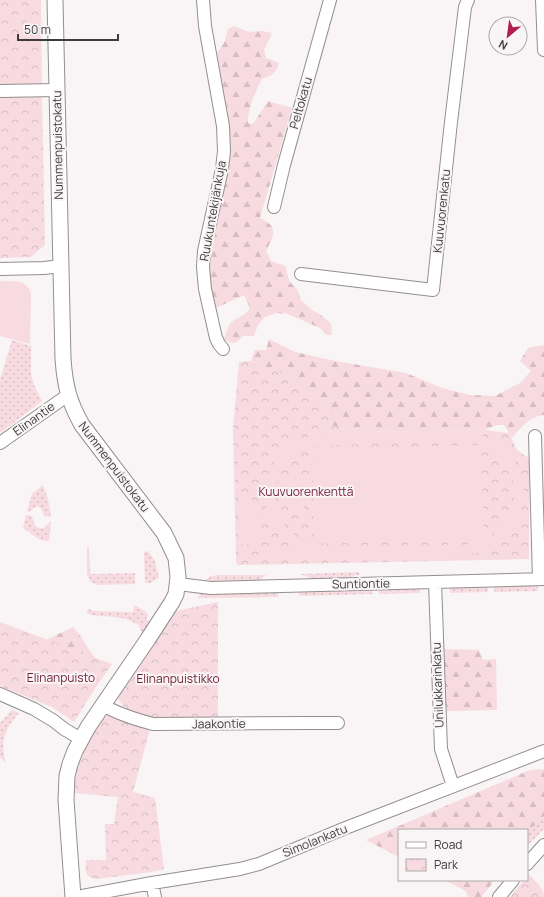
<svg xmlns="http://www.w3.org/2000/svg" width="544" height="897" viewBox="0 0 544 897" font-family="Manrope,sans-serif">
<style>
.grass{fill:url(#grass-dots)}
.forest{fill:url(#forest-firs)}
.park{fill:url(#park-crowns)}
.pitch{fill:#f7dbe0;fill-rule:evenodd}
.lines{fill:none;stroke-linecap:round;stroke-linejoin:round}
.minor-casing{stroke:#938f90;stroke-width:14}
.tertiary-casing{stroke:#938f90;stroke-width:17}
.minor{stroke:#fff;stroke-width:12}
.tertiary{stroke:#fff;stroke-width:15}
.labels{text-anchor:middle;stroke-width:4;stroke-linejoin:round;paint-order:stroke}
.street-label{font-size:12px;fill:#3d3b3c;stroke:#f9f4f5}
.park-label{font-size:12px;fill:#701d36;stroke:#f9f4f5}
</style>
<defs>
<pattern id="grass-dots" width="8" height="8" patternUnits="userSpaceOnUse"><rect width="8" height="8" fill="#f7dbe0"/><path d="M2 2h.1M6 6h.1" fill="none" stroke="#d5bdc1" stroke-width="1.8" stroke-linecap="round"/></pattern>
<pattern id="forest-firs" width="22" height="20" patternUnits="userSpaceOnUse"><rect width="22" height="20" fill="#f7dbe0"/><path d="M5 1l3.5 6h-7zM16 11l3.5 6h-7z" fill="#d5bdc1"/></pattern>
<pattern id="park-crowns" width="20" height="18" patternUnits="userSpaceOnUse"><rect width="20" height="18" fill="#f7dbe0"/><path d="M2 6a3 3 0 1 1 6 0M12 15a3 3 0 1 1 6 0" fill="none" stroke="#d5bdc1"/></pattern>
</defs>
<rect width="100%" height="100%" fill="#f9f4f5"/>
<path class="grass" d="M 12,340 L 31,346 L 31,374 L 34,385 L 42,401 L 41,402 L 0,433 L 0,380 Z
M 43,485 L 48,499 L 51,517 L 44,516 C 41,504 37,504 29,512 L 27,511 L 32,494 Z
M 26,515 L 32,516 C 34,523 35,530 44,528 L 50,522 L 51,522 L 49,541 C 38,542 32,533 23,528 Z
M 87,547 L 89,547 L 90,574 L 135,573 L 135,584 L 97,585 L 91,582 L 87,574 Z
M 148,551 L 155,561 L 159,578 L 150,583 L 145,583 L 144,552 Z
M 359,572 L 359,575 L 355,575 L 348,579 L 313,580 L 305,576 L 302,575 L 301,574 Z
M 220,575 L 266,575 L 265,576 L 258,581 L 205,582 C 209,575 213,576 220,575 Z
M 538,585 L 538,591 L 494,592 L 494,586 Z
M 488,586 L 488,592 L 450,593 L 450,588 Z
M 420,588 L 420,593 L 379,594 L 379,589 Z
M 372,589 L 373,594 L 299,596 L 299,591 Z
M 278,591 L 278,597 L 198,598 L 200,593 L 201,593 Z
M 135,605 L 146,612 L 148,615 L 146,619 L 149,621 L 148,624 L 143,632 L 141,631 L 139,625 C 133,622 127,619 121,618 C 113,616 92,617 87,613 L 87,611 L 89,609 L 92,611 L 133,612 Z
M 12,710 L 19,713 C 4,731 0,740 6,763 L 0,757 L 0,723 Z
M 544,816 L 544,829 L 527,846 L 527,833 Z"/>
<path class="forest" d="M 234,26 L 249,32 L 262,31 L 272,33 L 264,50 L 266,58 L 279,63 C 275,74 273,75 262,79 C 255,93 248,107 248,123 L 253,124 L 268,101 L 292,108 L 260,218 C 279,227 274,235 266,251 L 271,261 L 286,266 L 287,274 L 290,282 L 297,289 L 301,300 L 312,310 L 321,315 L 331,324 L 332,335 L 327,335 L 320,328 L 295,317 L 288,314 L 276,313 L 265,317 L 258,325 L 254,336 L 243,336 C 236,343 233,346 224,339 L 227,330 L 231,322 L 245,314 L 250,308 L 244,295 L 216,308 L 209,287 L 209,267 L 212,246 L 228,172 L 231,152 L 228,114 L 217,53 L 224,43 L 228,29 Z
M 269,339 L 295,352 L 335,361 L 406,373 L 442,388 L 470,395 L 495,396 L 520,383 L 531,371 L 520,361 L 528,348 L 544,345 L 544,415 C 528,417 522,427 512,438 L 504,425 L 497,425 L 485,430 L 357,432 L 334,426 L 328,418 L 332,410 L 283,374 L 251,361 L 255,350 L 266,350 Z
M 73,627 L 79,634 L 102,669 L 103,676 L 89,685 L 44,641 Z
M 443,649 L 479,650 L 483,660 L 496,659 L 497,710 L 446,711 L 443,710 Z
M 544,769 L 544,816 L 527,833 L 527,830 L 399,830 L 399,857 L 366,840 L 530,770 Z
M 444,880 L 494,880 L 491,885 L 481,897 L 468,897 L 466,891 Z"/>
<path class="park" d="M 0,0 L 41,0 L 42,100 L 45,245 L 31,257 L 0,258 Z
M 251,361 L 283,374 L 333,410 L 328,418 L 334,426 L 357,432 L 485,430 L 509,433 L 517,450 L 529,458 L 529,559 L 237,565 L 236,560 L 233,428 L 239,362 Z
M 218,602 L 218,717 L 155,719 L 131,711 L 124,707 L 120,702 L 118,697 L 176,611 Z
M 0,622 L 112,664 L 94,690 L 74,722 L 52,707 L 0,686 Z
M 107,716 L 114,717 L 150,729 L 133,792 L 155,798 L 164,869 L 152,872 L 96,879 C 83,876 86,871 86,860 L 106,860 L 105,824 L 114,824 L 118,797 L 73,793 C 76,768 83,749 97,728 C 100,723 102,719 107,716 Z
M 528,874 C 535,881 544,887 544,897 L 510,897 L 524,880 L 527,880 L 527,876 Z"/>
<path class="pitch" d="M 0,281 C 13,282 26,278 31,293 L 30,344 L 0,336 Z
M 464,432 C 471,433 478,434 485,437 C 497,441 508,450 515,462 C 533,493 522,532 490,548 C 483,552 476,553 469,554 L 260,560 L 260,549 L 293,548 C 288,543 282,539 277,533 C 256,504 263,461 295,442 C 302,438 310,436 318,435 ZM 458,440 C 468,440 479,441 488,447 C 525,467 522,522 485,540 C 478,543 471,544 464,545 L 325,546 C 314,545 304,543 296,536 C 268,516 269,472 298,454 C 304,449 311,447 318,446 Z
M 481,445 L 484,539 L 314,544 L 312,449 Z
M 288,480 L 304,480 L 304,513 L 288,513 Z
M 257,500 L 259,544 L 240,545 L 238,501 Z"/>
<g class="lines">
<g class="minor-casing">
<path id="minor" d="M 203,0 L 205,26 L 223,126 L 224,151 L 222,169 L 204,251 L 203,267 L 205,289 L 216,338 L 219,344 L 223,349
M 542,0 L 544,50
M 0,91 L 57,90
M 274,207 L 284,165 L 330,0
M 0,269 L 44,268 L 61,266
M 301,274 L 433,290 L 451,122 L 465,7 L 468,0
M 535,436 L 539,579
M 0,443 L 68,395
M 435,582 L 441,749 L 453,786
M 178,584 L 211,588 L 544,579
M 0,694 L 34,709 L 54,721 L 64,729 L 81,739
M 103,705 C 116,713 138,720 153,724 L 308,723 L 338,723
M 527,864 L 544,845
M 152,883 L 155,897
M 77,897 L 152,883 L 240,869 L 259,864 L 343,829 L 544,751
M 499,897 L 513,880"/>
</g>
<g class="tertiary-casing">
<path id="tertiary" d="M 55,0 L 63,359 C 65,386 69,402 82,425 L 164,533 L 176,558 L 178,577 L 176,594 L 172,602 L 148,639 L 88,727 L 75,751 L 70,764 L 67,776 L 66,800 L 73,897"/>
</g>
<use href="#minor" class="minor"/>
<use href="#tertiary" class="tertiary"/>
</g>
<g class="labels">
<g class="street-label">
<text transform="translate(301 103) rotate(-74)" y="4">Peltokatu</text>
<text transform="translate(58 145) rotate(-91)" y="4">Nummenpuistokatu</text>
<text transform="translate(213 211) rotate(-80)" y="4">Ruukuntekijänkuja</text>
<text transform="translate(442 211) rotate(-84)" y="4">Kuuvuorenkatu</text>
<text transform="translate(34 419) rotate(-36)" y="4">Elinantie</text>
<text transform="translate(114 467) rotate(53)" y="4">Nummenpuistokatu</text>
<text transform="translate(361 584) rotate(-1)" y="4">Suntiontie</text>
<text transform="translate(438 685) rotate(-92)" y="4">Unilukkarinkatu</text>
<text transform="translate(219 724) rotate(-1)" y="4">Jaakontie</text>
<text transform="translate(315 841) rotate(-22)" y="4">Simolankatu</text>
</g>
<g class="park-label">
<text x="306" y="496">Kuuvuorenkenttä</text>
<text x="61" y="682">Elinanpuisto</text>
<text x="178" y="683">Elinanpuistikko</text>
</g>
</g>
<rect x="398" y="829" width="130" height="52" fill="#f9f4f5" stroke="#aeaaab"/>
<rect x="406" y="842" width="20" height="6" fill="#ffffff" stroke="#aeaaab"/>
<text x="434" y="849" font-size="12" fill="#3d3b3c">Road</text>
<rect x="406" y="859" width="20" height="12" fill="url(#park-crowns)" stroke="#aeaaab"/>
<text x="434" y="869" font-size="12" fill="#3d3b3c">Park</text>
<g transform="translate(508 36) rotate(209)"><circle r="19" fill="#f9f4f5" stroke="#aeaaab"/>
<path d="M0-3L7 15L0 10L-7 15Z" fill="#af1e51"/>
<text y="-6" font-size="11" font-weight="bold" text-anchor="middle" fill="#3d3b3c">N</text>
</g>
<path d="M18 34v6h100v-6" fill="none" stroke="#3d3b3c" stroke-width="2"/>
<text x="24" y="34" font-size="12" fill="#3d3b3c" stroke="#f9f4f5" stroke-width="3" paint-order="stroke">50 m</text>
</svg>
